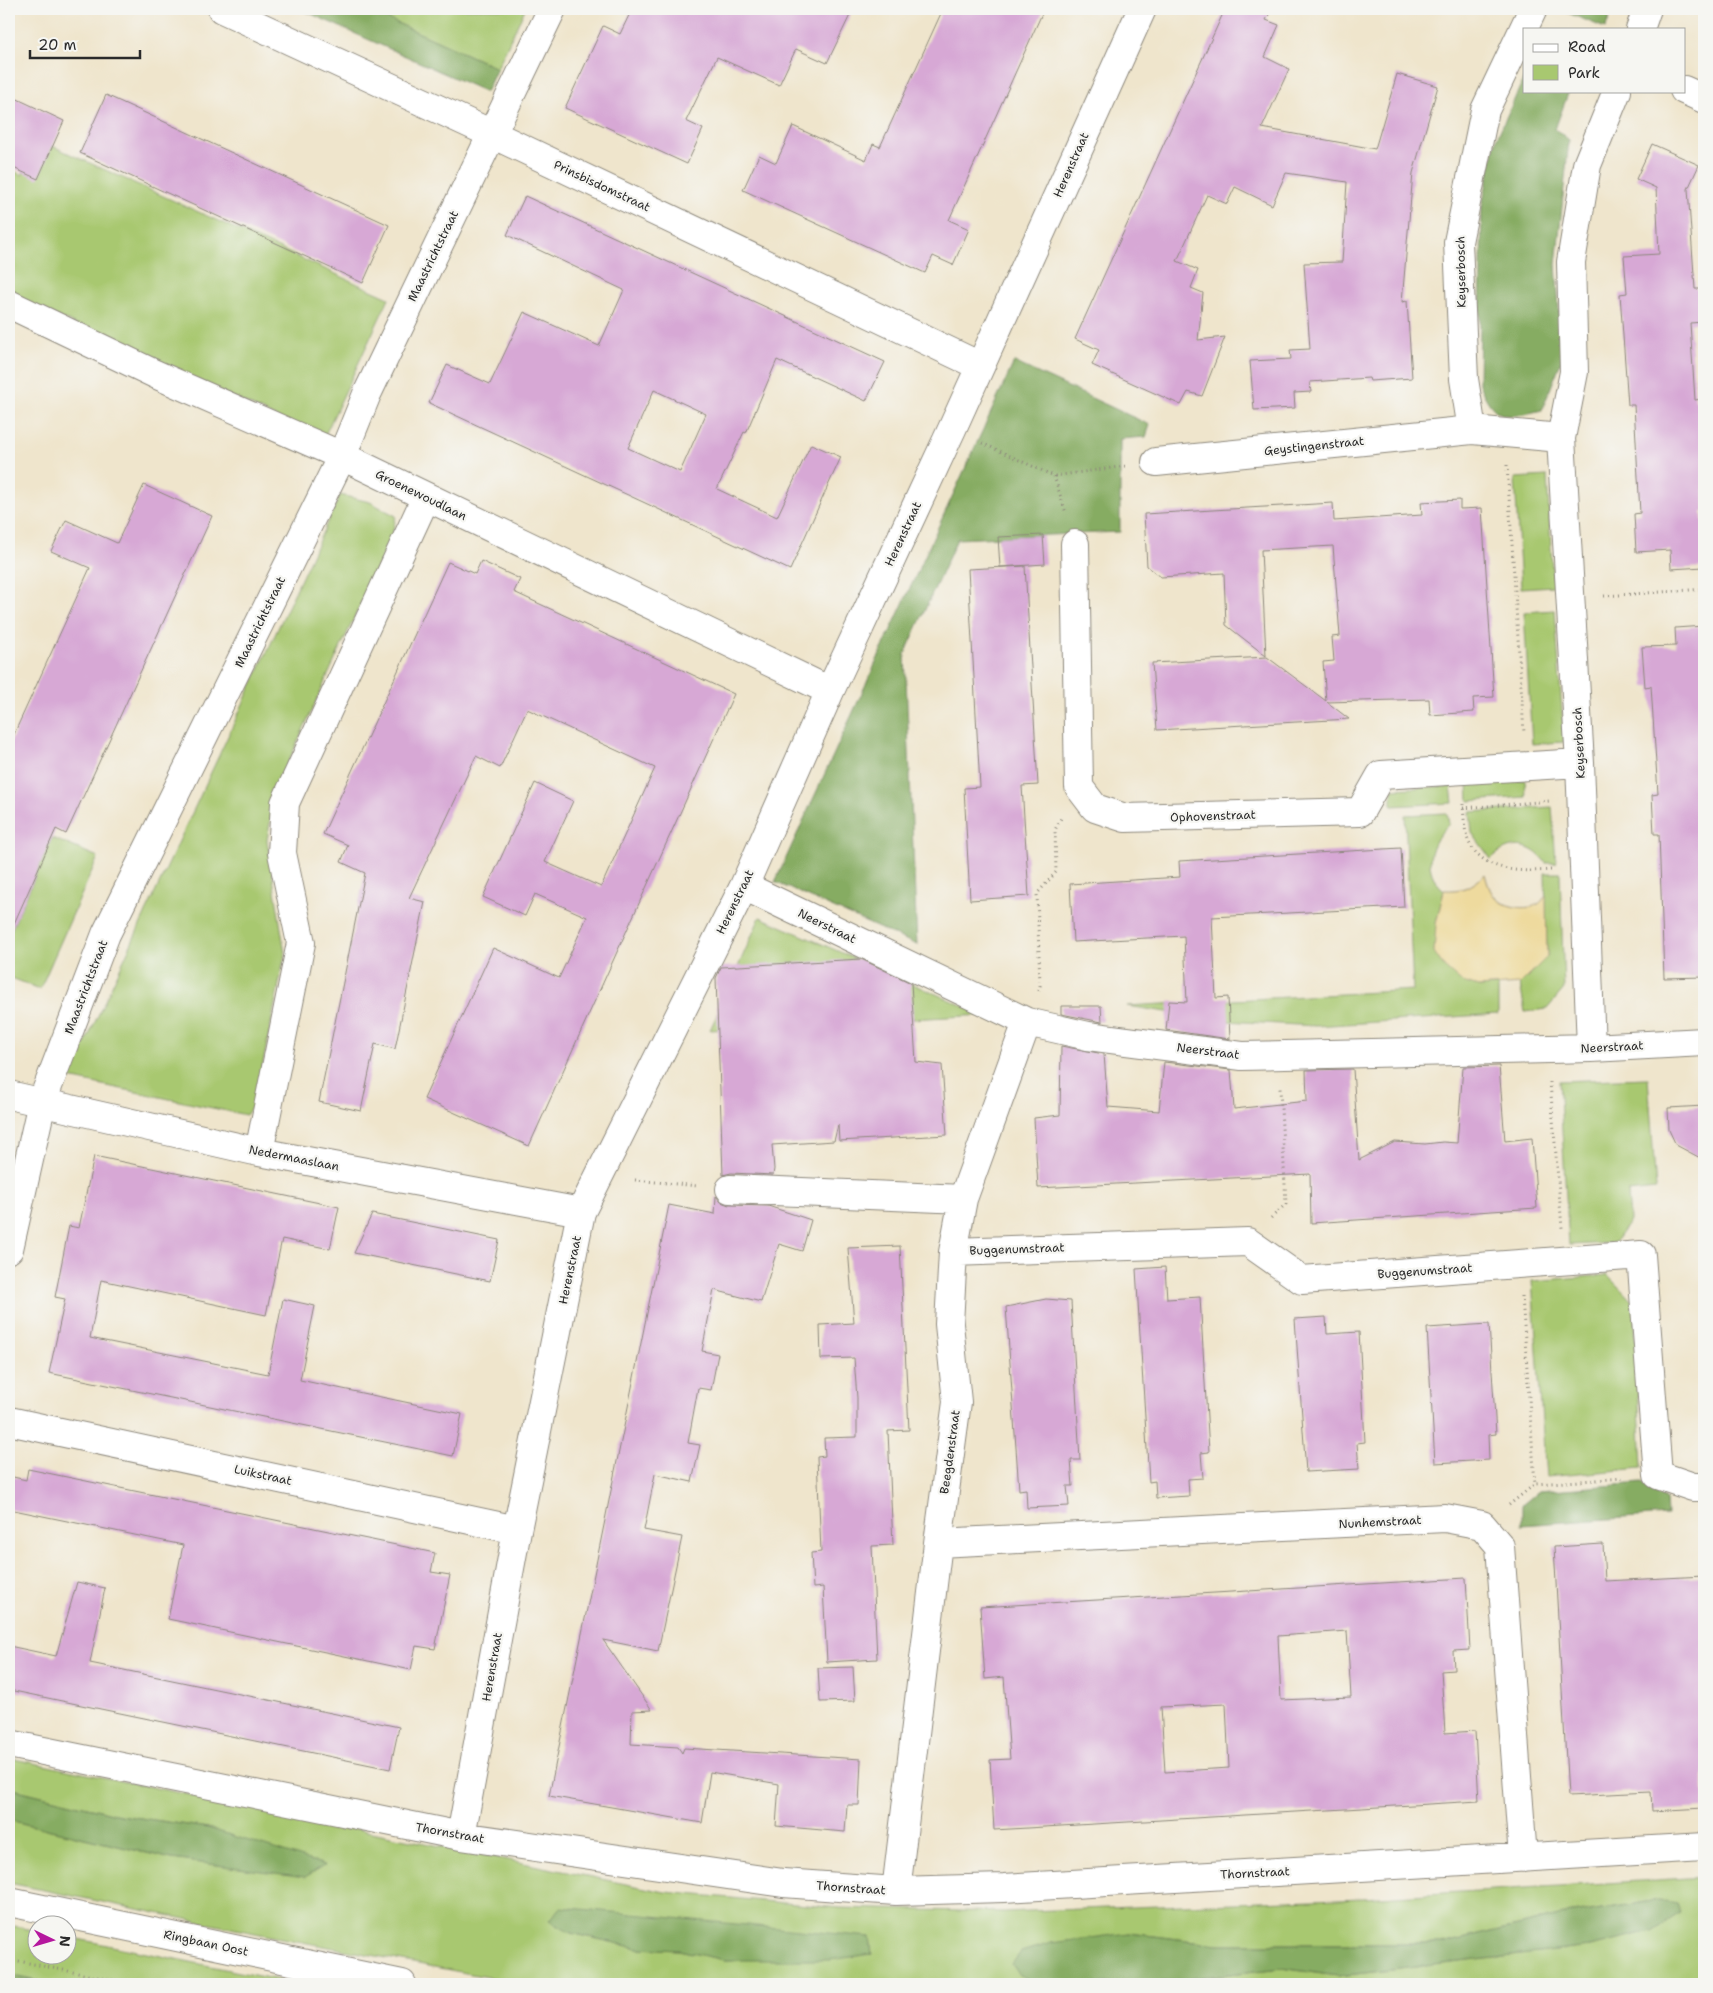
<svg xmlns="http://www.w3.org/2000/svg" width="1713" height="1993" viewBox="0 0 1713 1993" font-family="'Shantell Sans',sans-serif">
<style>
.green{fill:#a8c870;stroke:#6a7a4e;fill-rule:evenodd}
.forest{fill:#86ac62;stroke:#586c46}
.sand{fill:#eeda9e;stroke:#8c8264}
.building{fill:#d7a8d5;fill-rule:evenodd}
.lines{fill:none;stroke-linecap:round;stroke-linejoin:round}
.minor-casing{stroke:#8d887c;stroke-width:30}
.primary-casing{stroke:#8d887c;stroke-width:30}
.path{stroke:#8d887c;stroke-width:3;stroke-dasharray:1 4;stroke-linecap:butt}
.minor{stroke:#fff;stroke-width:28}
.primary{stroke:#fff;stroke-width:28}
.labels{text-anchor:middle;stroke-width:4.5;stroke-linejoin:round;paint-order:stroke}
.street-label{font-size:12px;fill:#2b2b2b;stroke:#f6f6f2}
</style>
<rect width="100%" height="100%" fill="#f6f6f2"/>
<filter id="ink" filterUnits="userSpaceOnUse"><feTurbulence type="fractalNoise" baseFrequency=".02" numOctaves="2"/><feDisplacementMap in="SourceGraphic" scale="10" xChannelSelector="R" yChannelSelector="G"/><feConvolveMatrix kernelMatrix="1 2 1 2 8 2 1 2 1" color-interpolation-filters="sRGB"/></filter>
<filter id="wash" filterUnits="userSpaceOnUse"><feTurbulence type="fractalNoise" baseFrequency=".0096" numOctaves="4" result="noise"/><feDisplacementMap in="SourceGraphic" scale="20" xChannelSelector="R" yChannelSelector="G"/><feGaussianBlur stdDeviation="1.12" result="paint"/><feColorMatrix in="noise" values="0 0 0 0 0 0 0 0 0 0 0 0 0 0 0 0 0 1.4 0 .05"/><feComposite in="paint" operator="in"/></filter>
<g filter="url(#wash)">
<rect width="100%" height="100%" fill="#efe5cc"/>
<path class="green" d="M 366,9 L 525,9 L 497,68 Z
M 39,140 L 389,298 L 323,439 L 9,294 L 9,169 L 22,175 Z
M 1547,476 L 1553,586 L 1521,588 L 1515,478 Z
M 340,495 L 370,502 L 396,516 L 392,535 L 276,789 L 267,840 L 285,954 L 255,1103 L 246,1115 L 69,1078 Z
M 1555,610 L 1564,742 L 1532,744 L 1524,612 Z
M 1525,780 L 1526,797 L 1469,801 L 1468,784 Z
M 1451,786 L 1453,803 L 1392,806 L 1392,789 Z
M 1552,807 L 1556,863 L 1546,863 C 1530,842 1510,841 1491,859 L 1472,833 L 1470,812 Z
M 1447,813 L 1449,824 C 1429,843 1421,871 1444,890 L 1436,924 L 1478,987 L 1498,986 L 1498,1014 L 1316,1026 L 1226,1021 L 1127,1006 L 1413,990 L 1405,815 Z
M 52,838 L 98,857 L 40,989 L 9,977 L 9,935 Z
M 1545,873 L 1560,873 L 1564,989 L 1547,1009 L 1525,1012 L 1520,984 L 1547,957 Z
M 760,917 L 984,1015 L 710,1030 Z
M 1648,1078 L 1656,1189 L 1628,1192 L 1630,1221 L 1614,1243 L 1569,1245 L 1559,1081 Z
M 1607,1275 L 1634,1303 L 1642,1468 L 1546,1477 L 1532,1281 Z
M 9,1758 L 665,1892 L 839,1908 L 1004,1912 L 1363,1898 L 1704,1877 L 1704,1984 L 1143,1984 L 1281,1968 L 1338,1976 L 1590,1947 L 1651,1932 L 1659,1900 L 1559,1916 L 1441,1944 L 1218,1944 L 1129,1933 L 1020,1976 L 1035,1984 L 524,1984 L 260,1934 L 9,1883 L 9,1820 L 172,1859 L 305,1876 L 208,1828 L 120,1815 L 9,1788 ZM 571,1933 L 870,1937 L 872,1954 L 724,1960 L 679,1950 L 638,1948 Z
M 9,1925 L 37,1931 L 38,1956 L 68,1956 L 68,1937 L 298,1984 L 50,1984 L 9,1975 Z"/>
<path class="forest" d="M 300,9 L 366,9 L 497,68 L 486,92 Z
M 1558,9 L 1614,9 L 1605,28 Z
M 1524,78 L 1524,91 L 1569,91 L 1555,129 L 1569,140 L 1556,264 L 1562,359 L 1542,410 C 1504,419 1495,421 1479,384 L 1482,206 L 1496,140 Z
M 1014,362 L 1150,425 L 1146,437 L 1120,439 L 1120,532 L 957,539 L 905,654 L 917,945 L 775,882 Z
M 1642,1483 L 1666,1500 L 1667,1515 L 1522,1525 L 1522,1505 L 1539,1491 Z
M 9,1788 L 120,1815 L 208,1828 L 325,1865 L 305,1877 L 172,1859 L 9,1820 Z
M 1659,1900 L 1677,1903 L 1680,1913 L 1651,1932 L 1590,1947 L 1338,1976 L 1281,1968 L 1143,1984 L 1035,1984 L 1020,1976 L 1012,1964 L 1021,1952 L 1051,1943 L 1129,1933 L 1218,1944 L 1441,1944 L 1559,1916 Z
M 560,1907 L 870,1937 L 872,1954 L 830,1960 L 724,1960 L 679,1950 L 638,1948 L 571,1933 L 549,1921 Z
M 9,1975 L 50,1984 L 9,1984 Z"/>
<path class="sand" d="M 1485,874 C 1487,882 1490,893 1497,899 C 1506,907 1527,911 1538,904 C 1541,903 1544,898 1546,895 L 1547,957 L 1520,984 L 1478,987 L 1460,981 L 1444,967 L 1434,952 L 1436,924 L 1444,890 C 1462,891 1473,887 1485,874 Z"/>
<g id="blocks">
<path class="building" d="M 632,9 L 853,9 L 827,63 L 796,49 L 779,85 L 717,57 L 686,121 L 703,129 L 687,164 L 565,108 L 603,26 L 620,34 Z
M 943,9 L 1044,9 L 949,220 L 969,229 L 953,265 L 933,256 L 925,273 L 743,190 L 759,155 L 776,163 L 793,126 L 866,160 L 873,144 L 880,147 Z
M 1225,9 L 1272,9 L 1266,20 L 1279,25 L 1265,57 L 1289,69 L 1262,128 L 1375,149 L 1397,74 L 1438,86 L 1413,173 L 1402,302 L 1407,301 L 1412,378 L 1370,381 L 1369,378 L 1310,382 L 1311,392 L 1294,393 L 1295,408 L 1254,410 L 1250,361 L 1291,359 L 1290,350 L 1310,349 L 1304,263 L 1342,262 L 1347,182 L 1286,173 L 1272,205 L 1235,187 L 1227,204 L 1207,195 L 1177,261 L 1198,270 L 1191,288 L 1203,293 L 1198,340 L 1225,337 L 1202,396 L 1188,392 L 1181,405 L 1092,365 L 1099,350 L 1075,339 Z
M 9,95 L 64,121 L 38,179 L 9,166 Z
M 106,95 L 389,225 L 363,283 L 80,153 Z
M 1652,144 L 1699,165 L 1688,189 L 1695,289 L 1704,289 L 1704,322 L 1690,323 L 1695,400 L 1702,399 L 1704,437 L 1704,511 L 1702,511 L 1704,567 L 1671,569 L 1670,550 L 1636,552 L 1634,514 L 1640,513 L 1634,405 L 1628,405 L 1620,294 L 1627,293 L 1624,256 L 1659,254 L 1656,188 L 1636,179 Z
M 525,196 L 885,362 L 866,401 L 777,360 L 746,433 L 744,432 L 717,489 L 777,517 L 811,444 L 841,457 L 790,570 L 429,403 L 447,365 L 490,384 L 524,312 L 599,346 L 624,290 L 507,235 ZM 654,390 L 706,414 L 680,472 L 628,448 Z
M 144,485 L 212,516 L 66,834 L 56,829 L 9,935 L 9,745 L 90,568 L 51,551 L 66,520 L 117,543 Z
M 1460,500 L 1460,509 L 1482,508 L 1494,697 L 1473,698 L 1474,712 L 1430,715 L 1429,699 L 1327,702 L 1349,719 L 1157,730 L 1152,663 L 1267,657 L 1326,701 L 1323,662 L 1334,661 L 1332,637 L 1340,636 L 1333,546 L 1261,550 L 1266,656 L 1226,625 L 1224,573 L 1161,577 L 1147,566 L 1144,514 L 1333,503 L 1334,521 L 1422,515 L 1421,502 Z
M 1043,535 L 1045,564 L 1000,567 L 998,537 Z
M 481,561 L 520,579 L 514,592 L 734,694 L 529,1146 L 424,1099 L 493,948 L 559,978 L 587,917 L 535,894 L 525,916 L 483,897 L 535,783 L 573,801 L 545,862 L 601,887 L 655,768 L 527,709 L 500,768 L 476,756 L 409,898 L 425,902 L 395,1049 L 375,1044 L 361,1111 L 319,1102 L 365,873 L 341,862 L 348,845 L 323,834 L 448,562 L 475,574 Z
M 1025,566 L 1038,785 L 1022,786 L 1029,896 L 970,900 L 964,788 L 980,787 L 968,569 Z
M 1704,626 L 1704,847 L 1700,848 L 1704,908 L 1704,977 L 1664,978 L 1659,834 L 1654,834 L 1652,795 L 1658,794 L 1651,686 L 1645,687 L 1642,647 L 1676,646 L 1675,628 Z
M 1401,848 L 1404,907 L 1212,917 L 1216,998 L 1228,997 L 1230,1039 L 1166,1030 L 1169,1001 L 1187,1002 L 1184,936 L 1073,942 L 1070,884 L 1180,877 L 1179,861 Z
M 861,959 L 911,983 L 916,1062 L 942,1065 L 947,1135 L 839,1141 L 838,1125 L 834,1141 L 772,1145 L 774,1169 L 773,1175 L 731,1173 L 723,1175 L 716,978 L 721,967 Z
M 1061,1006 L 1101,1006 L 1102,1022 L 1061,1014 Z
M 1061,1046 L 1104,1054 L 1108,1107 L 1159,1111 L 1164,1062 L 1231,1070 L 1234,1109 L 1307,1101 L 1306,1070 L 1353,1069 L 1359,1160 L 1395,1142 L 1425,1144 L 1443,1142 L 1457,1143 L 1463,1067 L 1499,1066 L 1505,1141 L 1532,1138 L 1537,1208 L 1311,1223 L 1310,1174 L 1038,1188 L 1034,1118 L 1060,1115 Z
M 1704,1106 L 1704,1160 L 1676,1145 L 1669,1130 L 1668,1108 Z
M 94,1156 L 339,1207 L 330,1249 L 282,1239 L 266,1315 L 101,1280 L 90,1338 L 268,1374 L 283,1299 L 315,1306 L 300,1380 L 462,1414 L 453,1456 L 49,1373 L 65,1299 L 55,1297 L 69,1226 L 79,1228 Z
M 716,1196 L 721,1202 L 729,1205 L 768,1206 L 811,1220 L 802,1251 L 779,1244 L 761,1302 L 714,1290 L 702,1351 L 718,1354 L 711,1390 L 698,1388 L 688,1443 L 700,1445 L 692,1482 L 655,1474 L 644,1530 L 682,1537 L 658,1651 L 603,1640 L 652,1710 L 632,1711 L 631,1744 L 678,1747 L 682,1753 L 684,1748 L 861,1759 L 859,1805 L 847,1805 L 845,1832 L 776,1826 L 779,1784 L 710,1772 L 702,1823 L 549,1796 L 669,1205 L 715,1214 Z
M 372,1214 L 499,1240 L 490,1281 L 354,1253 Z
M 900,1246 L 909,1430 L 888,1431 L 893,1545 L 872,1546 L 877,1659 L 827,1662 L 823,1587 L 813,1588 L 811,1553 L 821,1552 L 817,1457 L 825,1456 L 824,1438 L 857,1437 L 857,1398 L 854,1358 L 821,1359 L 820,1325 L 854,1323 L 848,1248 Z
M 1165,1267 L 1167,1299 L 1200,1297 L 1209,1452 L 1201,1453 L 1203,1478 L 1188,1479 L 1189,1496 L 1156,1498 L 1155,1481 L 1149,1482 L 1136,1269 Z
M 1046,1299 L 1071,1301 L 1080,1460 L 1071,1460 L 1073,1486 L 1067,1486 L 1069,1506 L 1027,1508 L 1026,1489 L 1019,1490 L 1006,1307 Z
M 1326,1317 L 1327,1334 L 1359,1332 L 1365,1442 L 1357,1443 L 1359,1469 L 1306,1472 L 1295,1319 Z
M 1489,1324 L 1496,1434 L 1488,1435 L 1489,1460 L 1435,1463 L 1427,1328 Z
M 28,1469 L 435,1553 L 431,1572 L 450,1575 L 435,1649 L 416,1646 L 411,1670 L 168,1619 L 183,1545 L 9,1509 L 9,1476 L 26,1480 Z
M 1603,1544 L 1605,1581 L 1704,1576 L 1704,1808 L 1652,1811 L 1651,1792 L 1568,1796 L 1554,1547 Z
M 1466,1578 L 1470,1650 L 1453,1651 L 1454,1670 L 1441,1671 L 1445,1733 L 1475,1731 L 1479,1801 L 994,1830 L 990,1760 L 1010,1759 L 1004,1677 L 985,1679 L 980,1607 ZM 1347,1631 L 1351,1697 L 1281,1700 L 1278,1636 ZM 1226,1704 L 1229,1768 L 1165,1772 L 1161,1707 Z
M 77,1582 L 105,1588 L 90,1663 L 399,1727 L 390,1769 L 9,1690 L 9,1646 L 56,1656 Z
M 853,1667 L 855,1701 L 820,1702 L 818,1668 Z"/>
</g>
</g>
<g filter="url(#ink)">
<use href="#blocks" fill-opacity="0" stroke="#8d887c" stroke-width="1"/>
<g class="lines">
<g class="minor-casing">
<path id="minor" d="M 222,9 L 492,134 L 980,366
M 1533,9 L 1485,110 L 1458,242 L 1464,379 L 1472,430 L 1561,438 L 1580,763 L 1591,1048
M 1640,29 L 1647,9
M 1684,90 L 1704,99
M 9,304 L 155,374 L 342,456 L 830,691
M 1561,438 L 1574,372 L 1571,262 L 1587,165 L 1617,91
M 1156,462 L 1472,430
M 1075,544 L 1079,787 L 1095,808 L 1125,818 L 1360,812 L 1381,775 L 1580,763
M 744,886 L 1027,1022 L 1088,1036 L 1242,1056 L 1591,1048 L 1704,1042
M 9,1095 L 259,1152 L 581,1212
M 259,1152 L 301,943 L 282,853 L 285,803 L 426,497
M 730,1189 L 963,1199
M 9,1249 L 42,1102 L 106,934 L 342,456 L 367,394 L 552,9
M 953,1252 L 1248,1242 L 1302,1280 L 1641,1255 L 1658,1475 L 1693,1487 L 1704,1487
M 9,1421 L 517,1530
M 938,1543 L 1445,1518 L 1482,1525 L 1500,1546 L 1523,1858
M 9,1744 L 461,1836 L 783,1883 L 896,1891 L 1004,1888 L 1704,1847
M 461,1836 L 517,1530 L 581,1212 L 744,886 L 830,691 L 952,429 L 1142,9
M 896,1891 L 938,1543 L 957,1402 L 949,1324 L 953,1252 L 963,1199 L 1027,1022"/>
</g>
<g class="primary-casing">
<path id="primary" d="M 9,1902 L 402,1984"/>
</g>
<path class="path" d="M 982,443 L 1054,476 L 1126,466
M 1507,465 L 1524,733
M 1054,476 L 1066,513
M 1604,596 L 1704,589
M 1463,804 C 1464,817 1464,835 1471,846 C 1488,873 1524,872 1551,870
M 1463,808 L 1550,801
M 1039,991 L 1040,986 L 1037,894 L 1056,872 L 1055,830 L 1061,818
M 1550,1082 L 1562,1228
M 635,1180 L 698,1186
M 1271,1218 L 1286,1204 L 1280,1088
M 1522,1296 L 1535,1484
M 1509,1505 L 1535,1484 L 1625,1478
M 9,1959 L 132,1984"/>
<use href="#minor" class="minor"/>
<use href="#primary" class="primary"/>
</g>
</g>
<g class="labels">
<g class="street-label">
<text transform="translate(1071 165) rotate(-66)" y="4">Herenstraat</text>
<text transform="translate(602 186) rotate(25)" y="4">Prinsbisdomstraat</text>
<text transform="translate(433 256) rotate(-64)" y="4">Maastrichtstraat</text>
<text transform="translate(1461 272) rotate(-91)" y="4">Keyserbosch</text>
<text transform="translate(1314 446) rotate(-6)" y="4">Geystingenstraat</text>
<text transform="translate(421 495) rotate(26)" y="4">Groenewoudlaan</text>
<text transform="translate(903 534) rotate(-65)" y="4">Herenstraat</text>
<text transform="translate(260 622) rotate(-64)" y="4">Maastrichtstraat</text>
<text transform="translate(1579 743) rotate(-93)" y="4">Keyserbosch</text>
<text transform="translate(1213 816) rotate(-2)" y="4">Ophovenstraat</text>
<text transform="translate(735 902) rotate(-64)" y="4">Herenstraat</text>
<text transform="translate(827 926) rotate(26)" y="4">Neerstraat</text>
<text transform="translate(86 987) rotate(-69)" y="4">Maastrichtstraat</text>
<text transform="translate(1612 1047) rotate(-3)" y="4">Neerstraat</text>
<text transform="translate(1208 1051) rotate(7)" y="4">Neerstraat</text>
<text transform="translate(294 1158) rotate(11)" y="4">Nedermaaslaan</text>
<text transform="translate(1017 1249) rotate(-2)" y="4">Buggenumstraat</text>
<text transform="translate(570 1270) rotate(-78)" y="4">Herenstraat</text>
<text transform="translate(1425 1271) rotate(-4)" y="4">Buggenumstraat</text>
<text transform="translate(950 1452) rotate(-82)" y="4">Beegdenstraat</text>
<text transform="translate(263 1475) rotate(12)" y="4">Luikstraat</text>
<text transform="translate(1380 1522) rotate(-3)" y="4">Nunhemstraat</text>
<text transform="translate(492 1667) rotate(-80)" y="4">Herenstraat</text>
<text transform="translate(450 1833) rotate(10)" y="4">Thornstraat</text>
<text transform="translate(1255 1873) rotate(-3)" y="4">Thornstraat</text>
<text transform="translate(851 1888) rotate(4)" y="4">Thornstraat</text>
<text transform="translate(206 1943) rotate(12)" y="4">Ringbaan Oost</text>
</g>
</g>
<rect width="1713" height="1993" fill="none" stroke="#f6f6f2" stroke-width="30"/>
<rect x="1523" y="28" width="162" height="65" fill="#f6f6f2" stroke="#a5a5a2"/>
<rect x="1533" y="44" width="25" height="8" fill="#ffffff" stroke="#a5a5a2"/>
<text x="1568" y="52" font-size="15" fill="#2b2b2b">Road</text>
<rect x="1533" y="65" width="25" height="15" fill="#a8c870" stroke="#a5a5a2"/>
<text x="1568" y="78" font-size="15" fill="#2b2b2b">Park</text>
<g transform="translate(52 1940) rotate(95)"><circle r="24" fill="#f6f6f2" stroke="#a5a5a2"/>
<path d="M0-4L9 19L0 12L-9 19Z" fill="#b5179e"/>
<text y="-8" font-size="14" font-weight="bold" text-anchor="middle" fill="#2b2b2b">N</text>
</g>
<path d="M30 50v8h110v-8" fill="none" stroke="#2b2b2b" stroke-width="2.5"/>
<text x="38" y="50" font-size="15" fill="#2b2b2b" stroke="#f6f6f2" stroke-width="4" paint-order="stroke">20 m</text>
</svg>
